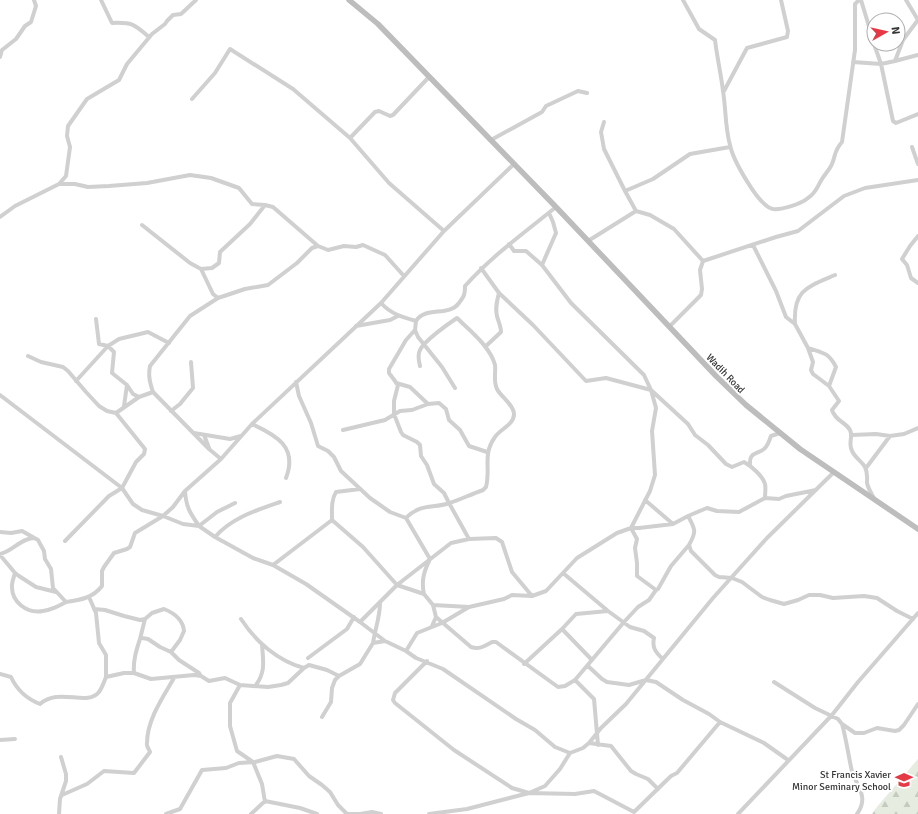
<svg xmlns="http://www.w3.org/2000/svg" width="918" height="814" viewBox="0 0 918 814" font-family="Signika,sans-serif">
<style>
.forest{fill:url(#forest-firs)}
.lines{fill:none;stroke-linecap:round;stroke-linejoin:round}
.street{stroke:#d0d0d0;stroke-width:4}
.secondary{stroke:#bdbdbd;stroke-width:5.5}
.labels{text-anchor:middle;stroke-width:4;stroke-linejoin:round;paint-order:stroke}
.street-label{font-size:10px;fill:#333;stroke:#fff}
.poi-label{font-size:10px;fill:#333;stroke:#fff;text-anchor:end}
</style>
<defs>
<pattern id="forest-firs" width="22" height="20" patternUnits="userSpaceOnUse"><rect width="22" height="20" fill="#e6ecdf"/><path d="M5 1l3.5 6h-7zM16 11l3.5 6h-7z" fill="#c6cbc0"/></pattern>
</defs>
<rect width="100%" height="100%" fill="#fff"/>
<path class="forest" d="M 918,759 L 918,814 L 872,814 L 876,808 Z"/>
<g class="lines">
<path class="street" d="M 101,0 L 112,23 C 132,22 134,24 149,37
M 683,0 L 699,29 L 715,40 C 717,57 721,74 723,91 C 726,109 725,127 730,145 C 733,160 759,207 773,209 C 782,210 801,204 808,198 C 816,193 817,187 822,179 C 825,174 830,169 832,164 C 836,154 834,151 842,142 L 855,50 L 855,4 L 859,0
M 861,0 L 874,43
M 874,44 L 881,64 L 893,121 L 896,123 L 918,114
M 0,57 L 2,50 L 16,39 L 25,26 L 31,22 L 36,6 L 34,0
M 895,61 L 918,55
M 853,62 L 881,64 L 895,61 L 903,40 L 918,20 L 906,0
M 724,91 L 747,48 L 787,37 L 788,31 L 781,0
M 192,99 L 215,73 L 230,49 L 293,89 L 350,138 L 389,183 L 444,231
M 604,122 L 601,132 L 604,149 L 625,191
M 350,138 L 375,112 L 379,111 L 390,116 L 393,115 L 429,77
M 491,140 L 542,112 L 546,106 L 578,91 L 587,93
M 912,147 L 918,164
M 59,184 L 75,184 L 88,187 L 109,186 L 147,183 L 190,175 L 211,178 L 239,188 L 252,204 L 265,205 L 273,207 L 318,246
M 0,217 L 15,206 L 59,184 L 66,176 L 70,147 L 67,136 L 68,126 L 87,99 L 119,80 L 127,64 L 152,34 L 165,24 L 167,21 L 173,15 L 181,14 L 196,0
M 142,225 L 190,263 L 201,269 L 213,294 L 218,298
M 918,236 L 910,246 L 902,259 L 907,265 L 911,278 L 918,283
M 588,241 L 636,211
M 509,244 L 514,251 L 526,251 L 542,265 L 571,303 L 644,375 L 651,390 L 656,408 L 652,431 L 655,475 L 650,491 L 631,528 L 637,539 L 635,548 L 637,563 L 637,576 L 656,590
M 753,245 L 776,291 L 786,317 L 795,324 L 808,348 C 823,353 828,352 836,367 L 829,386 L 839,401 L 832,410 C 836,422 845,421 850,430 C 853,436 849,441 851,448 C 853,457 861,460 865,467 C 868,473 867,477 867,483 C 868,488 872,495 875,500
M 703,261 L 674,229 L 650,215 L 636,211 L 625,191 L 653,179 L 690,154 L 730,147
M 542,265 L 556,233 L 553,222 L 549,213
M 481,268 L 499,293 L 533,325 L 586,381 L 606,378 L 651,390 L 688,424 L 695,435 L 708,445 L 726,464 L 732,467 L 744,462 C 751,466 763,476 765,484 C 766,488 765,493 765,498
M 201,269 L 212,268 L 219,263 L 220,252 L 250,224 L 265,205
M 381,303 C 391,314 402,317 416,321 C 425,306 449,317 459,303 C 464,296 465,295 465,286 C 493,255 524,233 556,207
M 96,319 L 99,344 L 108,346 L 114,352 L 112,373 L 127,385 L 133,394 L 139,397
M 416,321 L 415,330 L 418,337 L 442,367 L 455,388
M 795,324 C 793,290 807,287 835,275
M 356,326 L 390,320 L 398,316
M 670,326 L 701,295 L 702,289 L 700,270 L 703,261 L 776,237 L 798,231 L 844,196 L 865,188 L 918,180
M 415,330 L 406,340 L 389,369 L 389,373 L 398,385 L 394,401 L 394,414 L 401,432 L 403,435 L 417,442 L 420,445 L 421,456 L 427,465 L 434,484 L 444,493 L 449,503 L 469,539
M 486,346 L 501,332 C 501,326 498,321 497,316 C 495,308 497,301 499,293
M 808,348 L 813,362 L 811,370 L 813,374 L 829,386
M 28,356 L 41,362 L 63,367 L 68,371 L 86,392 L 99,406 L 107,411 L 116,413
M 76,381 L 108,346 L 119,339 L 148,332 L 169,343
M 296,382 L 299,396 L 311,423 L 318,446 L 328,451 L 334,457 L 341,471 L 370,498 L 390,512 L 406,518 C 421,503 432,509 450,503 C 461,499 472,494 483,490 L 486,487 C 491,468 482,455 495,437 C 500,429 514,425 514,414 C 514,405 501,397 497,389 C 493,381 496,373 495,365 C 490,346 469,330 457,318 C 448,324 424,341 420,350 C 417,355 419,361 420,366
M 396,383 L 410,387 L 428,404 L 439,403 L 446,409 L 449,420 L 460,430 L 469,446 L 487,452
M 0,395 L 122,488 L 133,504 L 142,510 L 163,516 L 183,524 L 199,526 L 215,537 L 253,558 L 273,565 L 306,584 L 360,622 L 385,641 L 406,651 L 416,658 L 443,669 L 516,719 L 535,730 L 555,747 L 570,753
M 124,406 L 127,385
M 171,411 L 180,404 L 193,388 L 191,362
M 252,424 C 276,435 298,447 286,478
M 343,430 L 385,420 L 400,411 L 412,410 L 428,404
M 194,433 L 230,439 L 241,436
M 204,435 L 209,448
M 852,435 L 876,434 L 890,436 L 904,434 L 918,428
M 221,459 L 209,449 L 153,392 C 150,383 148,376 150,366 L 190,316 L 218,298 L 245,289 L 268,285 L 297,263 L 312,248 L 318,246 L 328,250 L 344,246 L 356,247 L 363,245 L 385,255 L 404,276
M 750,465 C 749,452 756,455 764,449 C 768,446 769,441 771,436 L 780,433
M 866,468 L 890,436
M 360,489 L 336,492 C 331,500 332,510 332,520 L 363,547 L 397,585 L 424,594 L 433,605 L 469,607
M 185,491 C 186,507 190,513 199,526 L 217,512 L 235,503
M 645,500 L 673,524
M 688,516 C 695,529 697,531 689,545 L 691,551 L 715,575 L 719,577 L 732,578 L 742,582 L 762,597 L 770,600 L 784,604 L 798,600 L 809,595 L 820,595 L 833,598 L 864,596 L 877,598 L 897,611 L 913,619
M 406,518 L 430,559 C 424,571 421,581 424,594
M 0,532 L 11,533 L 22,531 L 38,540 L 44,551 L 45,559 L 51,569 L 53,588 L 66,602 C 80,600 93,598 102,586 L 102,571 L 104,567 L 114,553 L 127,549 L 130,547 L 135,533 L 163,516 L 173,507 L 185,491 L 221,459 L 252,424 L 381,303 L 444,231 L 514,164
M 215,537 C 231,518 257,510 280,502
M 65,541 L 109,496 L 122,488 L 136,462 L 144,454 L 145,449 L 116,413 L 139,397 L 153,392
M 0,554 C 12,552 21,538 34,538
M 0,555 L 15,573 L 19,576 L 36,587 L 56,592
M 273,565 L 332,520
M 15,573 C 14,577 12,581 12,585 C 11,602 27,614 43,611 C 52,610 59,606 66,602
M 563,573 L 608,611 L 630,627 L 644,631 L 654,638 C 652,647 655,652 663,659
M 89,597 L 96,613 L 99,643 L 106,655 L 106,677
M 94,609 L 105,610 L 124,616 L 140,620 L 145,619 L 152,613 L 164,609 C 174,613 183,619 184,631 L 180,640 L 171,652
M 436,617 L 471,647 C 480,650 484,646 492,642 L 496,642 L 558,687 L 565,686 L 575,680 L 624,622 L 638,607 L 649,600 L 656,590 L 658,589 L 671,566 L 689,545
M 241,619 C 256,642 278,661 304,668
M 360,622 L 397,585 L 451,543 L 469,539 L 496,538 L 502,542 L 512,572 L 532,596
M 432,626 L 436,617 L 433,605
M 140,639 L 145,619
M 373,643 C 375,629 380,617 380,603
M 406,651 L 417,633 L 442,623 L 469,607 L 504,599 L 512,595 L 532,596 L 546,591 L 577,558 L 617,533 L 631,528 L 639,528 L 673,524 L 688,516 L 707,508 L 717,511 L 739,512 L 765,498 L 779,499 L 786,496 L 816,490
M 308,658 L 347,629 L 354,617
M 592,660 L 562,629 L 576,614 L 608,611
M 427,661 L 395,693 L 393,700 L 395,703 L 454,750 L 512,788 L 529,793 L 575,794 L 594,791 L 634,812 L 671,776 L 677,773 L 720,722
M 524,664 L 562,629
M 588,666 L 602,679 L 607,682 L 629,685 L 646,680 L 656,682 L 683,700 L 709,714 L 720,722 L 764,743 L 788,760
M 134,673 C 133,661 136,651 140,639 L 142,638 L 148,639 L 160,647 L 171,652 L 179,660 L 199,673 L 201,676
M 0,674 L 11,677 C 17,690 27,699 40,704 C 59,687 87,707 99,692 C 102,688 104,682 106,677 L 124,673 L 134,673 L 151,679 L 194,675 L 201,676 L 209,681 L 225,678 L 240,685 L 268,687 L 281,685 L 288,683 L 304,668 L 309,665 L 327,670 L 339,676
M 575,680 L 594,699 L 598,745
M 774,682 L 815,708 L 838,719 L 842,724 L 855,733 L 864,733 L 877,728 L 895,731 L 899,730 L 904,725 L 918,704
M 240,685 L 230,703 L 230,726 L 237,751 L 253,762 L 262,784 L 265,802
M 256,685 C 266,671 263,661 262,644
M 322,717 L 331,702 L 332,688 L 335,680 L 339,676 L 360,664 L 373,643 L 385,641
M 842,724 C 846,738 848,753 851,767 C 853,783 871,795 857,814
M 0,740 L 15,739
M 589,743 L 611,746 L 631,771 L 636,774 L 648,779 L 658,789
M 62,795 L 87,784 L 104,771 L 134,773 L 150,752 C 149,749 146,746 147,743 C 147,720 163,697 174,678
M 59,814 L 60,799 L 66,781 L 66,774 L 61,757
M 166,814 L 180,809 L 202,770 L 226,768 L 239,763 L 255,762 L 277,756 L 294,759 L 309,776 L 322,785 L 330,792 L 338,805 L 347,814 L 360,814 L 372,812 L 381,814
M 251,814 L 265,801 L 300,808 L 317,814
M 429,814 L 467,809 L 529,793 L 545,786 L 560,769 L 570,753 L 583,748 L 589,743 L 601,728 L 626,704 L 713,598 L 767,538 L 834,472
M 738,814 L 832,715 L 858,682 L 918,613"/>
<path class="secondary" d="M 349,0 L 378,24 L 556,207 L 716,376 L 746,405 L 800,449 L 918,529"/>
</g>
<defs>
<g id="school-bare" transform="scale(1.38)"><path d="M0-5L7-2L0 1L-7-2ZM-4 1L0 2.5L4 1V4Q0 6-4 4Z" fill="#e63946" stroke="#fff" stroke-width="2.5" paint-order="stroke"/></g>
</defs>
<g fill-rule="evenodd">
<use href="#school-bare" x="904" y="780"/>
</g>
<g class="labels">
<g class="street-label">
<text transform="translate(726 373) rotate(46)" y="4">Wadih Road</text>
</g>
<g class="poi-label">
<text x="891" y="778">St Francis Xavier<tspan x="891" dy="12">Minor Seminary School</tspan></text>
</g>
</g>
<g transform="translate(886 32) rotate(82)"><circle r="19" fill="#ffffff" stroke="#adadad"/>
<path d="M0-3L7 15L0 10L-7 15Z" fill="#e63946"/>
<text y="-6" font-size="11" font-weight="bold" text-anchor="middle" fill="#333333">N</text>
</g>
</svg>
